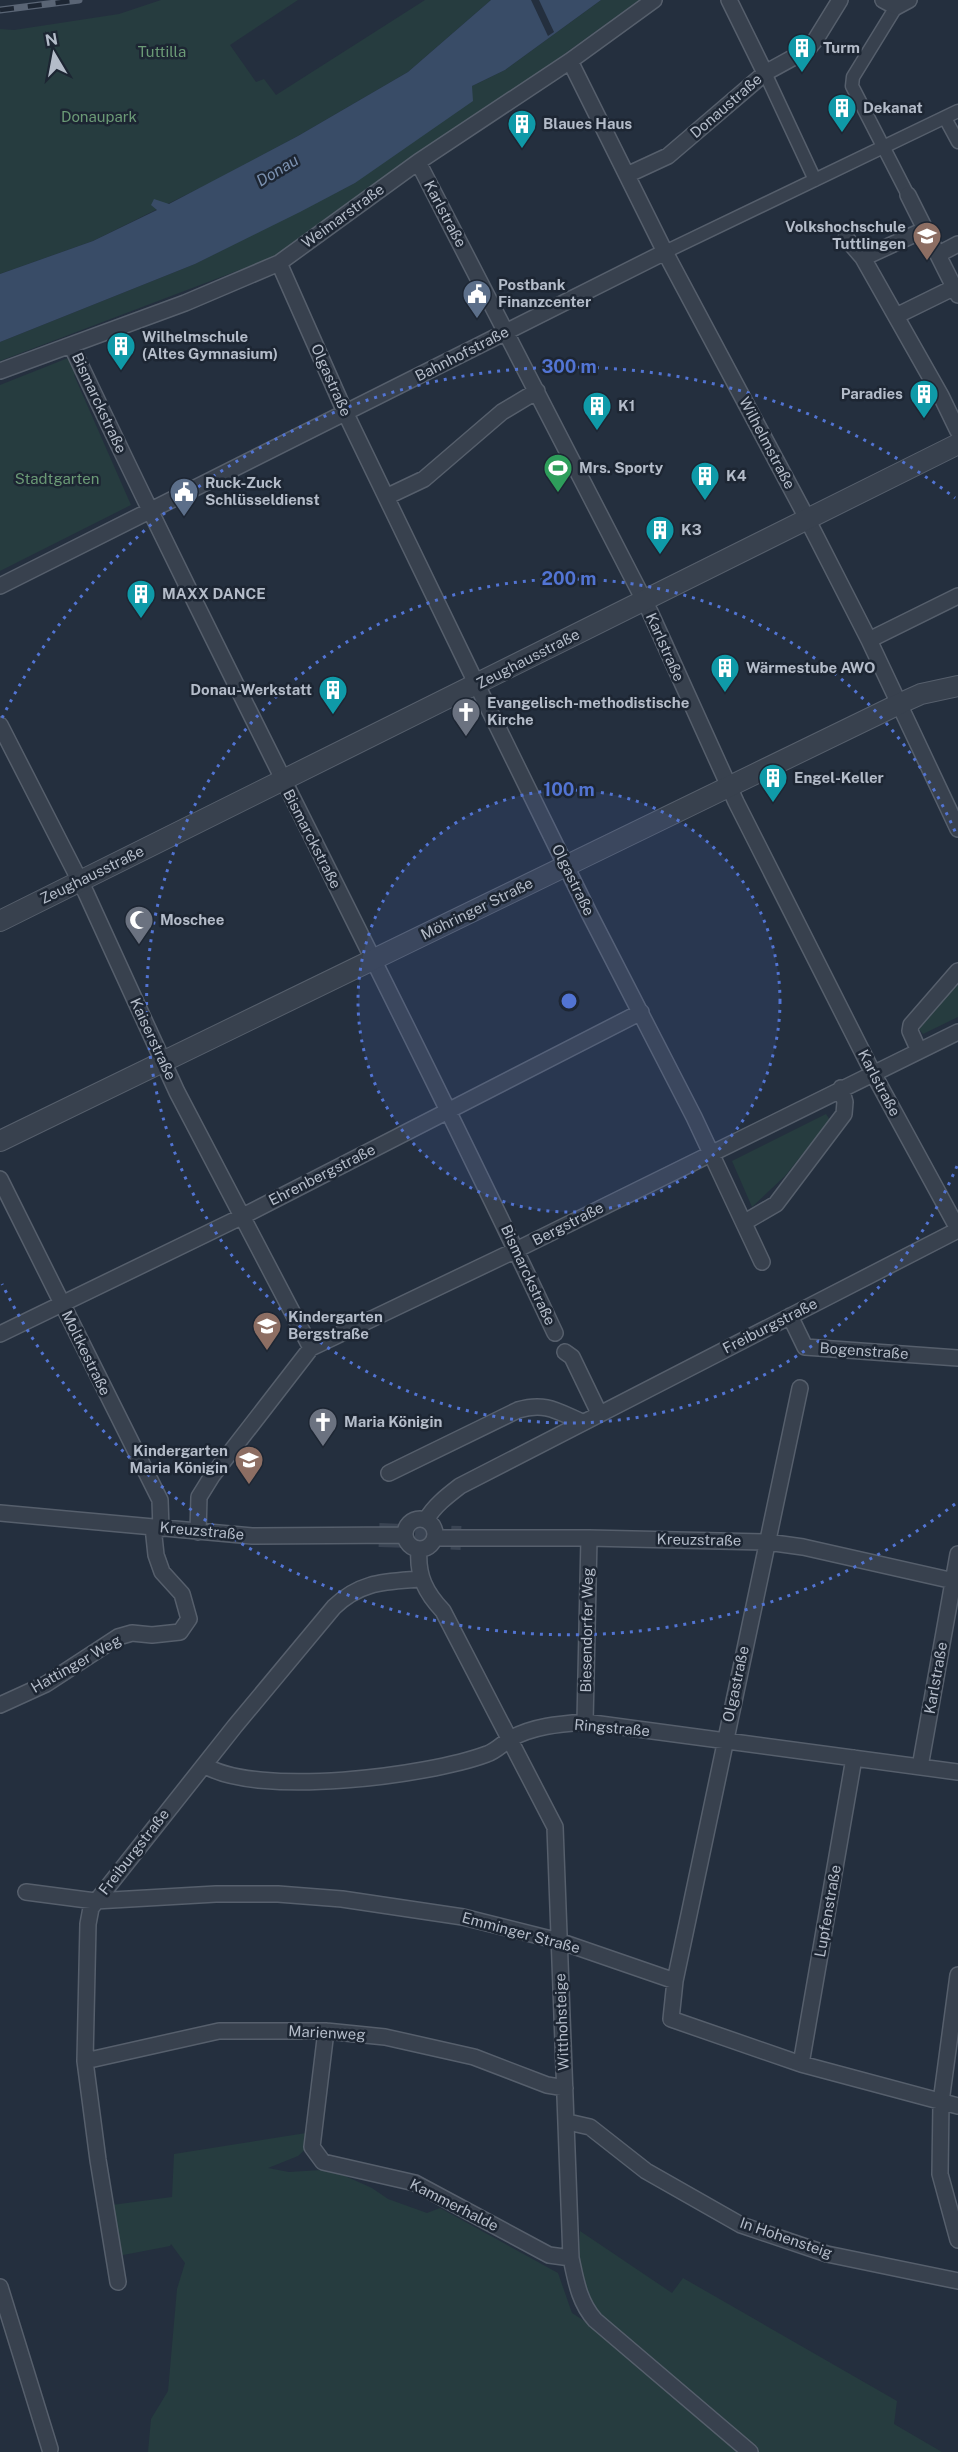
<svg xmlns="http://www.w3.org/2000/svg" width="958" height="2452" viewBox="0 0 958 2452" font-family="'Public Sans',sans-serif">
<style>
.green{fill:#263c3f}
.water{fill:#394c67}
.pier{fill:#242f3e}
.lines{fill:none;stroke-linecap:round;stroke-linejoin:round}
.primary-tunnel{stroke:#3a4453;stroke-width:24;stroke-dasharray:24 12;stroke-linecap:butt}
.pedestrian-casing{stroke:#565f6c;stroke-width:15}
.minor-casing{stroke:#565f6c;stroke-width:18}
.tertiary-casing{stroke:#565f6c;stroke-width:22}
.pedestrian{stroke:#38414e;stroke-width:12}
.minor{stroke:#38414e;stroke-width:15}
.tertiary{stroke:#38414e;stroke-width:20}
.rail-casing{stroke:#5a6575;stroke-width:7}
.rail{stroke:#1d2633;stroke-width:4.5;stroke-dasharray:14;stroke-linecap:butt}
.ring{fill:none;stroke:#5274d3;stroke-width:3;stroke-dasharray:3 6}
.labels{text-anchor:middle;stroke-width:5;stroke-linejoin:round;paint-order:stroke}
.poi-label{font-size:15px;font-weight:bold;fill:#b4bcc9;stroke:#1d2633;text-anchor:start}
.park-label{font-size:15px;fill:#6b9a76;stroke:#1d2633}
.street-label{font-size:15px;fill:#b4bcc9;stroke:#1d2633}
.water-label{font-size:16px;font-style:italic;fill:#7c92b1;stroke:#1d2633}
.centre{fill:#5274d3;stroke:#1d2633;stroke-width:3}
.ring-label{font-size:18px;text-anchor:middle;font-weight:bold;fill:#5274d3;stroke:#1d2633;stroke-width:5;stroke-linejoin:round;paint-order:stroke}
</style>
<rect width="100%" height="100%" fill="#242f3e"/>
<path class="green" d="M 161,0 L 298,0 L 230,45 L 256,82 L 264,79 L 276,95 L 425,0 L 491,0 L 408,72 L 298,136 L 214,181 L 93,241 L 0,274 L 0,29 L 14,30 L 119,14 Z
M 601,0 L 639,0 L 509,94 L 274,257 L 0,361 L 0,342 L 195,264 L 355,183 L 472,86 L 505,70 Z
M 73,356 L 80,372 L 74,375 L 131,505 L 0,571 L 0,385 Z
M 958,981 L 958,1017 L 923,1034 L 919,1029 Z
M 826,1114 L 830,1120 L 785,1176 L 752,1207 L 732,1161 Z
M 306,2133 L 309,2146 L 298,2156 L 268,2168 L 289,2172 L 321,2170 L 345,2176 L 372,2188 L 388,2199 L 427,2213 L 440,2208 L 558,2273 L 572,2313 L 589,2324 L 607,2320 L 588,2300 L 579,2255 L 580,2231 L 672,2293 L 683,2278 L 897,2401 L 894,2424 L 942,2452 L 148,2452 L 151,2419 L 168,2391 L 177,2289 L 185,2263 L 171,2244 L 170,2246 L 118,2256 L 112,2205 L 172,2197 L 174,2154 Z"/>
<path class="water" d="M 491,0 L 601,0 L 505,70 L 472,86 L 473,101 L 355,183 L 300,212 L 195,264 L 0,342 L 0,274 L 93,241 L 157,210 L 151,205 L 154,199 L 169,204 L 298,136 L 408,72 Z"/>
<path class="pier" d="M 531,0 L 539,0 L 554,32 L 548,36 Z"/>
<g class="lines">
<path class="primary-tunnel" d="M 379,1535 L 461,1538"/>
<g class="pedestrian-casing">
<path id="pedestrian" d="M 896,7 L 853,77 L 852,86 L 908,195
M 765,73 L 815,180
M 945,118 L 958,142
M 665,252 L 958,111"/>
</g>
<g class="minor-casing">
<path id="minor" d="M 729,0 L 765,73
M 883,0 L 896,7 L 909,0
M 570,61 L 665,252 L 801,507 L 869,640 L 958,829
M 418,162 L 650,612 L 736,802 L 873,1073 L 958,1229
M 627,175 L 668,156 L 765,73 L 807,50 L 816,39 L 840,0
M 908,195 L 958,295
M 846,238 L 863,258 L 941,396 L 958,431
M 939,254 L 958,244
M 863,258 L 926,229
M 279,263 L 345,412 L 477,685 L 589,913 L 694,1117 L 762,1262
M 896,316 L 955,287
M 71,345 C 227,677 399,1001 555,1333
M 0,371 L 185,303 L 279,263 L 418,162 L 570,61 L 654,0
M 386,497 L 424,479 L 502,412 L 537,391
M 0,586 L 665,252
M 869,640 L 958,596
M 0,725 L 86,893 L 177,1092 L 311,1348
M 919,1051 L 910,1031 L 911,1025 L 958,971
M 0,1179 L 160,1500 L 161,1529
M 745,1222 L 776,1204 L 844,1114 L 845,1102 L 841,1088
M 790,1316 L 805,1347 L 958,1358
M 0,1334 L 241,1217 L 641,1012
M 565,1352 L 572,1357 L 599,1413
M 800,1388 L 675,1981 L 671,2019 L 801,2064 L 958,2106
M 389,1473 L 518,1410 C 545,1402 557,1411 582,1422
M 0,1513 L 252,1536 L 405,1535
M405 1534a15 15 0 1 1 30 0a15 15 0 1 1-30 0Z
M 426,1520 C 434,1506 447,1496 460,1486 L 958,1230
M 198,1532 L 199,1497 L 212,1476 L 311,1348 L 516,1250 L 958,1032
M 435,1538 L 589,1538 L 767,1542 L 803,1547 L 958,1582
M 419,1550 C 417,1576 426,1593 443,1611 L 555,1827 L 571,2258 C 576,2281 579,2302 595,2320 L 750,2452
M 0,1705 L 46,1684 L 118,1637 L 132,1633 L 152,1635 L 180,1632 L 189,1619 L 182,1594 L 162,1572 L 156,1555 L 153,1527
M 585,1722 L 589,1538
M 204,1765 C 257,1798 428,1776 487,1754 C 496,1751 502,1744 510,1739 C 533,1726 559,1724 585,1722 L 958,1772
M 920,1767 L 958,1554
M 26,1892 L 95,1901 L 216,1894 L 278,1894 L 342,1899 L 463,1917 L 559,1941 L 675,1981
M 958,1975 L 941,2102 L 940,2174 L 958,2240
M 326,2031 L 312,2147 L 323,2162 L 415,2183 L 549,2255 L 571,2258
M 85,2061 L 219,2031 L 326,2031 L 385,2037 L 474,2057 L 547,2085 L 565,2088
M 801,2064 L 854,1758
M 568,2122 L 590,2127 L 646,2171 L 741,2225 L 827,2254 L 958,2281
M 118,2282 L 98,2160 L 85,2061 L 88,1924 L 91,1908 L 235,1726 L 334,1607 C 361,1581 385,1582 421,1579
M 0,2287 L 50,2449"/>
</g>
<g class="tertiary-casing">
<path id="tertiary" d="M 0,921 L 958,444
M 0,1141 L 901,703 L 921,694 L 958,686"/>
</g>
<use href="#pedestrian" class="pedestrian"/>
<use href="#minor" class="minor"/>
<use href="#tertiary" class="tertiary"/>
<g class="rail-casing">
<path id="rail" d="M 0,10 L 79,0"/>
</g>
<use href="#rail" class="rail"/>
</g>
<circle cx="569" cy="1001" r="211" fill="#5274d3" fill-opacity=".12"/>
<g class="ring">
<circle cx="569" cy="1001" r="211"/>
<path d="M957 1166A422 422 0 1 1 957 836"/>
<path d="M955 1504A634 634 0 0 1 2 1284M2 718A634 634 0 0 1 955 498"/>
</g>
<defs>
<g id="building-pin" transform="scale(1.5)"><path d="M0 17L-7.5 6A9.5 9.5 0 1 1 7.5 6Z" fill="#0f9aa8" stroke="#1d2633"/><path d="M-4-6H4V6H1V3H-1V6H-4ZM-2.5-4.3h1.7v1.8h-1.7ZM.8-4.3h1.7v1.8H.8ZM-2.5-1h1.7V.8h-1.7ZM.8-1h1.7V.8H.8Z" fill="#fff"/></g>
<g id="university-pin" transform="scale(1.5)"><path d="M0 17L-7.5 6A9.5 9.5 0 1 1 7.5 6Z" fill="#8d6e63" stroke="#1d2633"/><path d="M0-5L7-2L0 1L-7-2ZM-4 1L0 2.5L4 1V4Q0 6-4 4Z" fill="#fff"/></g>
<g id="civic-pin" transform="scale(1.5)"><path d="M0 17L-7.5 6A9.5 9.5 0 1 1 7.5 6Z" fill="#5c6f8a" stroke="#1d2633"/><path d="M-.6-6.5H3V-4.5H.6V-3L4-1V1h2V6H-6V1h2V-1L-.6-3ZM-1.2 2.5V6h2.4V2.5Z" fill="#fff"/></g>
<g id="stadium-pin" transform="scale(1.5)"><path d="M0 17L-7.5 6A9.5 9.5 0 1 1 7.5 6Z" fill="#2e9e5b" stroke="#1d2633"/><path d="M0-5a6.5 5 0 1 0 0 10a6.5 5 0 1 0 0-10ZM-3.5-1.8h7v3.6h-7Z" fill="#fff"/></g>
<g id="church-pin" transform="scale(1.5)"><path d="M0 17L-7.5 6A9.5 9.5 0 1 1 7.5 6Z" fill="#6b7280" stroke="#1d2633"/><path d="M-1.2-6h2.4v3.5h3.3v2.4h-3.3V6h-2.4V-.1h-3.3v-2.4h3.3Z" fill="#fff"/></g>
<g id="mosque-pin" transform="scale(1.5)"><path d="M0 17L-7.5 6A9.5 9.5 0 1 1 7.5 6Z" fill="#6b7280" stroke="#1d2633"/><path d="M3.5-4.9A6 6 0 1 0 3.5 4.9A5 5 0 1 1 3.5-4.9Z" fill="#fff"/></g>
<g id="school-pin" transform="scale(1.5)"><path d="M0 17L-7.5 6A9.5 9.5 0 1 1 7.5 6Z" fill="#8d6e63" stroke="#1d2633"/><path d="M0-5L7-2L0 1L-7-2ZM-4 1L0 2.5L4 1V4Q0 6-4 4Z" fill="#fff"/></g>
</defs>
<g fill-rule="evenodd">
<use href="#building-pin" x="802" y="48"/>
<use href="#building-pin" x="842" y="108"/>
<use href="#building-pin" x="522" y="124"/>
<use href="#university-pin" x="927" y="236"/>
<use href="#civic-pin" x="477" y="294"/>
<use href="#building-pin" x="121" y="346"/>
<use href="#building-pin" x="924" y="394"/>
<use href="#building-pin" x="597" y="406"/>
<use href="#stadium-pin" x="558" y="468"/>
<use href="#building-pin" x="705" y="476"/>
<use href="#civic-pin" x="184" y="492"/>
<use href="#building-pin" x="660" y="530"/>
<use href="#building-pin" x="141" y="594"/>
<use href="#building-pin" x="725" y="668"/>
<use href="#building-pin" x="333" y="690"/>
<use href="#church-pin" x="466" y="712"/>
<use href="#building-pin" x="773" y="778"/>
<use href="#mosque-pin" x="139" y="920"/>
<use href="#school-pin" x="267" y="1326"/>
<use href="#church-pin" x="323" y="1422"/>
<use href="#school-pin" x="249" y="1460"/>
</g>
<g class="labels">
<g class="poi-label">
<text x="823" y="53">Turm</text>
<text x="863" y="113">Dekanat</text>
<text x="543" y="129">Blaues Haus</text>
<text x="906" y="232" text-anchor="end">Volkshochschule<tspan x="906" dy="17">Tuttlingen</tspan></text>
<text x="498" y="290">Postbank<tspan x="498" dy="17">Finanzcenter</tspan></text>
<text x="142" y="342">Wilhelmschule<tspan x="142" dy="17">(Altes Gymnasium)</tspan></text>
<text x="903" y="399" text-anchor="end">Paradies</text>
<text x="618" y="411">K1</text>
<text x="579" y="473">Mrs. Sporty</text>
<text x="726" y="481">K4</text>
<text x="205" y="488">Ruck-Zuck<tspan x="205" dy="17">Schlüsseldienst</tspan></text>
<text x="681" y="535">K3</text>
<text x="162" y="599">MAXX DANCE</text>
<text x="746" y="673">Wärmestube AWO</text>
<text x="312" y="695" text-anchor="end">Donau-Werkstatt</text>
<text x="487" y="708">Evangelisch-methodistische<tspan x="487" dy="17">Kirche</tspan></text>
<text x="794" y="783">Engel-Keller</text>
<text x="160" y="925">Moschee</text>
<text x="288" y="1322">Kindergarten<tspan x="288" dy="17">Bergstraße</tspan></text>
<text x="344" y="1427">Maria Königin</text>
<text x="228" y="1456" text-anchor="end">Kindergarten<tspan x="228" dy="17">Maria Königin</tspan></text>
</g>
<g class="park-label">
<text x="162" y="57">Tuttilla</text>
<text x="99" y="122">Donaupark</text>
<text x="57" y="484">Stadtgarten</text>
</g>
<g class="street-label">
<text transform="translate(726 106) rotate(-41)" y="5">Donaustraße</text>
<text transform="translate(445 214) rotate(62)" y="5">Karlstraße</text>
<text transform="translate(343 216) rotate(-36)" y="5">Weimarstraße</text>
<text transform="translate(462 354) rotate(-27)" y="5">Bahnhofstraße</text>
<text transform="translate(331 380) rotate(66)" y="5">Olgastraße</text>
<text transform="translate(99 403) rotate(65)" y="5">Bismarckstraße</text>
<text transform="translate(767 443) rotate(62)" y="5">Wilhelmstraße</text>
<text transform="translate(665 647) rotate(66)" y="5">Karlstraße</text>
<text transform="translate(528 659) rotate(-27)" y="5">Zeughausstraße</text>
<text transform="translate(312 839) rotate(63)" y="5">Bismarckstraße</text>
<text transform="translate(92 875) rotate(-26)" y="5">Zeughausstraße</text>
<text transform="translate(573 880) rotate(64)" y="5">Olgastraße</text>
<text transform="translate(477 909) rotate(-26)" y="5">Möhringer Straße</text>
<text transform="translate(153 1039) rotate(65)" y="5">Kaiserstraße</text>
<text transform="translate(879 1083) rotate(62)" y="5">Karlstraße</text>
<text transform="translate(322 1175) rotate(-27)" y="5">Ehrenbergstraße</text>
<text transform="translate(568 1224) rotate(-27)" y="5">Bergstraße</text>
<text transform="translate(528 1275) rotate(65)" y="5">Bismarckstraße</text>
<text transform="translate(770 1326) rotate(-27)" y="5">Freiburgstraße</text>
<text transform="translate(864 1351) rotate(4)" y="5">Bogenstraße</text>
<text transform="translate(86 1353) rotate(64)" y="5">Moltkestraße</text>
<text transform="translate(202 1531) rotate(5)" y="5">Kreuzstraße</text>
<text transform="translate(699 1540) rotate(1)" y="5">Kreuzstraße</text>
<text transform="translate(587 1630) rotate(-89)" y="5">Biesendorfer Weg</text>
<text transform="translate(76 1664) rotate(-30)" y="5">Hattinger Weg</text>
<text transform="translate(936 1678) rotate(-80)" y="5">Karlstraße</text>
<text transform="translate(736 1684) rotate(-78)" y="5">Olgastraße</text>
<text transform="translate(612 1728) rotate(5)" y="5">Ringstraße</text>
<text transform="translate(134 1852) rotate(-52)" y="5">Freiburgstraße</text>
<text transform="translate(828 1911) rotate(-80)" y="5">Lupfenstraße</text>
<text transform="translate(521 1933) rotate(15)" y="5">Emminger Straße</text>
<text transform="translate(562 2022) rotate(-92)" y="5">Witthohsteige</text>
<text transform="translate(327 2033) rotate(3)" y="5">Marienweg</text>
<text transform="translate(454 2205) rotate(27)" y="5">Kammerhalde</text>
<text transform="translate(786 2238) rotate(19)" y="5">In Hohensteig</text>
</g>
<g class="water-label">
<text transform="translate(277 170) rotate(-31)" y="6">Donau</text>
</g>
</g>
<circle cx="569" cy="1001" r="9" class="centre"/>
<g class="ring-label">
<text x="569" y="373">300 m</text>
<text x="569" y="585">200 m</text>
<text x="569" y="796">100 m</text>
</g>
<g transform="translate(54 54) rotate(350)" stroke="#1d2633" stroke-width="4.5" paint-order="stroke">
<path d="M0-4.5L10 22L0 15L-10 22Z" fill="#b4bcc9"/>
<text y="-9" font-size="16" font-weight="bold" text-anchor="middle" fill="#b4bcc9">N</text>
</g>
</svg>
